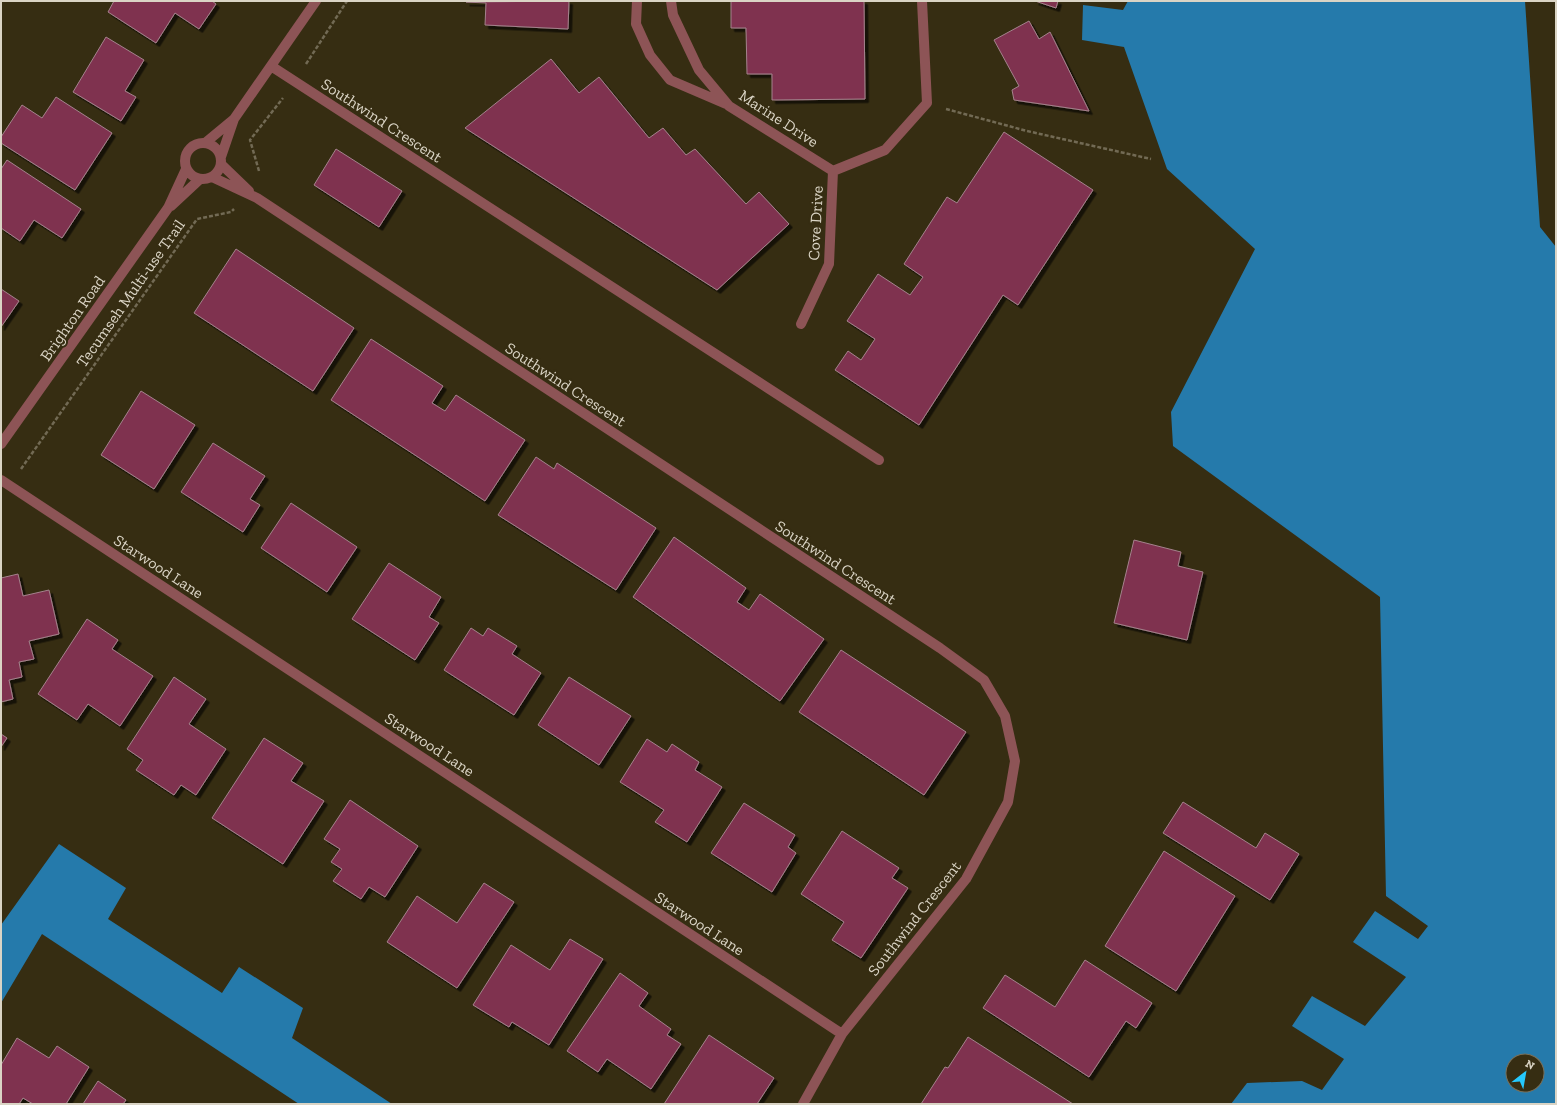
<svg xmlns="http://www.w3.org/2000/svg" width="1557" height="1105" viewBox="0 0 1557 1105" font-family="'Zilla Slab',serif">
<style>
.water{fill:#257aab;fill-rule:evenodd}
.building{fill:#7f3350;stroke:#a4828c;filter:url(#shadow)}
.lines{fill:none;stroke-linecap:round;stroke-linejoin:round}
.path{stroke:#726a54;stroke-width:2.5;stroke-dasharray:4 2;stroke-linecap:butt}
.minor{stroke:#8d5456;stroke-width:10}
.labels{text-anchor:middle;stroke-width:4;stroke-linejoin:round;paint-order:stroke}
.street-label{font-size:16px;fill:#dad4c5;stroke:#362d12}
</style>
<defs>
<filter id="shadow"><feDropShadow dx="3.5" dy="3.5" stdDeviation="0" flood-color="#0009"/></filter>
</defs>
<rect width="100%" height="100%" fill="#362d12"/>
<path class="water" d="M 1128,1 L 1525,1 L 1540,227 L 1556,247 L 1556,1104 L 1231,1104 L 1247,1083 L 1302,1081 L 1322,1090 L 1344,1059 L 1292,1026 L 1312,996 L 1365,1026 L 1406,977 L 1353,942 L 1375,911 L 1418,939 L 1428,926 L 1386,896 L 1380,597 L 1173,446 L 1171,412 L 1255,249 L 1167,169 L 1124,47 L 1082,40 L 1083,5 L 1123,10 ZM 1513,1061 L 1537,1061 L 1537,1085 L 1513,1085 Z
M 59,844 L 126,888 L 108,919 L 222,993 L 239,967 L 303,1008 L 292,1038 L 392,1104 L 299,1104 L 42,934 L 1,1003 L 1,925 Z"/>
<path class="building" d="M 114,1 L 212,1 L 216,4 L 199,29 L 175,13 L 156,43 L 108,12 Z
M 569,1 L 568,29 L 485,25 L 486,3 L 466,2 Z
M 731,1 L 864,1 L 865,99 L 772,100 L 772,74 L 747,74 L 746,28 L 731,28 Z
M 1035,1 L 1058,1 L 1056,8 Z
M 1029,21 L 1039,39 L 1050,32 L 1089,111 L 1014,100 L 1012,90 L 1019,86 L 994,40 Z
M 106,37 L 144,60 L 125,91 L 136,97 L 121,121 L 73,92 Z
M 551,59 L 579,93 L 599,77 L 649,138 L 663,128 L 686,155 L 695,149 L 746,204 L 759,192 L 789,224 L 717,290 L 465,128 Z
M 56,97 L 112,133 L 75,190 L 1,143 L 1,137 L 22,105 L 42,118 Z
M 1004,132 L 1093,190 L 1018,305 L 1003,295 L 919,425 L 835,370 L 848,351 L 861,360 L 875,339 L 847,321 L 878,274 L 910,295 L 923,277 L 904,264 L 947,197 L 957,203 Z
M 336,149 L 402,191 L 379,227 L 314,185 Z
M 7,160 L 81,209 L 62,238 L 34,220 L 20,241 L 1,228 L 1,169 Z
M 236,249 L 354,328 L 313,391 L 194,313 Z
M 1,289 L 19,301 L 1,327 Z
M 371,339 L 443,386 L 432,403 L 445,411 L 456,395 L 525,440 L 485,501 L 331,400 Z
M 141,391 L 195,425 L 154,489 L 101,455 Z
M 213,443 L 265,476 L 250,499 L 260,505 L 243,532 L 181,492 Z
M 536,457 L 554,469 L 557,463 L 656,528 L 616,590 L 498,515 Z
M 291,503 L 357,547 L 327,592 L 261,548 Z
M 674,537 L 746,588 L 737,602 L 749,610 L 760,594 L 824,639 L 780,701 L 633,597 Z
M 1134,540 L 1181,552 L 1178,566 L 1203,572 L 1187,640 L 1114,623 Z
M 389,563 L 441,597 L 429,617 L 439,623 L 415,660 L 352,619 Z
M 18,574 L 23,596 L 49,590 L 59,634 L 29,641 L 34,659 L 19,662 L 22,677 L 9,680 L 13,699 L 1,702 L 1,578 Z
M 87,619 L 118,640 L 112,649 L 153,676 L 120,726 L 88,704 L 77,720 L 38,694 Z
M 471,628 L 483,636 L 488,628 L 517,646 L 512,654 L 541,673 L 514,715 L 444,670 Z
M 841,650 L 966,732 L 924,795 L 799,712 Z
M 174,677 L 206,699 L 189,724 L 226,749 L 196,795 L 181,785 L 174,795 L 136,770 L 143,760 L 127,749 Z
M 569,677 L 631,716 L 599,765 L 538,725 Z
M 1,734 L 7,738 L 1,747 Z
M 264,738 L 303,763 L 291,781 L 324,801 L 283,864 L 212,818 Z
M 647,739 L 667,752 L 672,744 L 699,762 L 695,770 L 722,787 L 687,842 L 655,822 L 664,810 L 620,782 Z
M 350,800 L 418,846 L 385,897 L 369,887 L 361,899 L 333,881 L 342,869 L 331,862 L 340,849 L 324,839 Z
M 1183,802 L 1256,848 L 1265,833 L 1299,854 L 1270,900 L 1163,833 Z
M 744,803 L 795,835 L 788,847 L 796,853 L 772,892 L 711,853 Z
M 842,831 L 899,868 L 892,878 L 908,888 L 861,958 L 832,940 L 844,922 L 801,894 Z
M 1164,851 L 1235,896 L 1176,991 L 1105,946 Z
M 484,883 L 514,902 L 457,988 L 387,942 L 417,896 L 457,923 Z
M 570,939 L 603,959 L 549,1045 L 512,1022 L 509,1027 L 473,1005 L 511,945 L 550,970 Z
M 1085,960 L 1152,1003 L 1136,1028 L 1126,1021 L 1089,1077 L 983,1008 L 1005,975 L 1055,1007 Z
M 620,973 L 648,993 L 639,1006 L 671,1029 L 667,1035 L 681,1044 L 651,1089 L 607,1059 L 598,1072 L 567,1051 Z
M 709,1035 L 774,1078 L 757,1104 L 664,1104 Z
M 968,1037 L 1073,1104 L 921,1104 L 945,1067 L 948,1068 Z
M 17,1038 L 49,1058 L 57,1046 L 89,1067 L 66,1104 L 33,1104 L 23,1098 L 19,1104 L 1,1104 L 1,1065 Z
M 98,1081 L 126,1100 L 123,1104 L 83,1104 Z"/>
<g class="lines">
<path class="path" d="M 306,64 L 347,1
M 946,109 L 1027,131 L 1151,159
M 259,171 L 250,140 L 283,98
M 21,469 L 197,219 L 231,212 L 234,209"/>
<path class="minor" d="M 637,1 L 636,24 L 650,55 L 670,80 L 726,104
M 671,1 L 673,15 L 699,70 L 729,106 L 833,171
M 271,66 L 879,460
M185 161a18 18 0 1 1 36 0a18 18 0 1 1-36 0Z
M 205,143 L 234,119 L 316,1
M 221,157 L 234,119
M 222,165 L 249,191
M 833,171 L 885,150 L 927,103 L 922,1
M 212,177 L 257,198 L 940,648 L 984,680 L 1005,716 L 1015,761 L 1008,802 L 966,879 L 842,1034 L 803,1104
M 171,206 L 200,179
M 801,324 L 829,264 L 833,171
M 1,444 L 168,208 L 186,169
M 1,480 L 842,1034"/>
</g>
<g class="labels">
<g class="street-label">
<text transform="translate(779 118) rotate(33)" y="6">Marine Drive</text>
<text transform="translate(382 120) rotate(33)" y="6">Southwind Crescent</text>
<text transform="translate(815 223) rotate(-87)" y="6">Cove Drive</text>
<text transform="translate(130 293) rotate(-55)" y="6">Tecumseh Multi-use Trail</text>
<text transform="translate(72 318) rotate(-55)" y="6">Brighton Road</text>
<text transform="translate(566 384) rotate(33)" y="6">Southwind Crescent</text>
<text transform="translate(836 562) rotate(33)" y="6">Southwind Crescent</text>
<text transform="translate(159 566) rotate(33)" y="6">Starwood Lane</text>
<text transform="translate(430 744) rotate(33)" y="6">Starwood Lane</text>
<text transform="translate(914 918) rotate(-52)" y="6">Southwind Crescent</text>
<text transform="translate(700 923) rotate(33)" y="6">Starwood Lane</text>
</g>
</g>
<rect width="1557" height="1105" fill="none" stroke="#dad4c5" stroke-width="4"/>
<g transform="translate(1525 1073) rotate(31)"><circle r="19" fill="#362d12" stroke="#78705a"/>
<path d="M0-3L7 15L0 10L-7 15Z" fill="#25c9fe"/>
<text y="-6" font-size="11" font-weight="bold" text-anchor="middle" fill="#dad4c5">N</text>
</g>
</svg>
